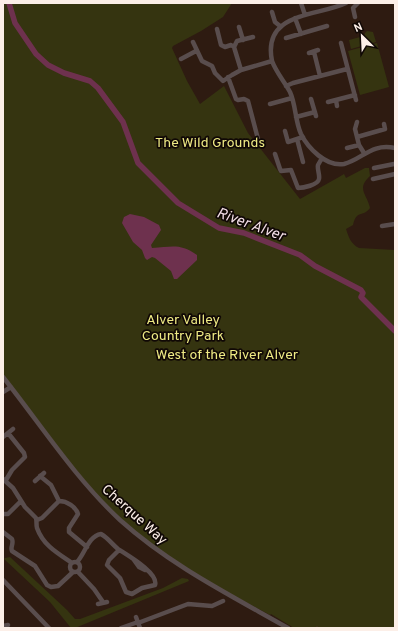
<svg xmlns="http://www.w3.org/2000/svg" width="398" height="631" viewBox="0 0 398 631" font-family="Overpass,sans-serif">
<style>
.green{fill:#353410}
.water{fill:#6e314e}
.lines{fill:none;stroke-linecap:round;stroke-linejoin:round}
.stream{stroke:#6e314e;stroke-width:1}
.river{stroke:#6e314e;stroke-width:5.5}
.minor{stroke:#594d4d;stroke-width:4.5}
.labels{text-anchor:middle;stroke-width:3.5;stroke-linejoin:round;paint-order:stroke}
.park-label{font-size:14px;fill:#eeea84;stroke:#100805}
.street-label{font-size:14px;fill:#fcefe8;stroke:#100805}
.water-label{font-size:15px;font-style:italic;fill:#f3dee6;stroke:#100805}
</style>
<rect width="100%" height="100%" fill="#2e1b11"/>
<path class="green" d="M 3,3 L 232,3 L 223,17 L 201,31 L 173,46 L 172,48 L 187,81 L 200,104 L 224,86 L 248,133 L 300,199 L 339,177 L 344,174 L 346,178 L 365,168 L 369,168 L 370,176 C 356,189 367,194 370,208 C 362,218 357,209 353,225 L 346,229 C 349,238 351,244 359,248 L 395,250 L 395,628 L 294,628 L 271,614 L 270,615 L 206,581 L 138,535 L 97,497 L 3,377 Z
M 367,31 L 373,32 L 376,42 L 351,49 L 349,40 L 364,36 L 365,33 Z
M 377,43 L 389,87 L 360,95 L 348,51 Z
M 10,557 L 67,610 L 75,619 L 80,619 L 163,588 L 182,578 L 188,579 L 189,581 L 75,628 L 71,628 L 50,602 L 4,559 L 5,558 Z"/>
<path class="water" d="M 130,214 L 144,217 L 159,225 L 161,230 L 151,245 L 152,248 C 172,247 180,243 197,255 L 197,260 L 177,279 L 174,279 L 171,271 L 155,258 L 152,257 L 147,260 L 145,258 L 142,250 L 133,242 L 122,223 L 124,217 Z"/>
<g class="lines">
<path class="stream" d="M 317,627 L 317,628"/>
<path class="river" d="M 9,3 L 15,23 L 36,54 L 48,65 L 64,73 L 90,81 L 98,88 L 123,122 L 138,163 L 178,203 L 219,228 L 244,233 L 300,255 L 315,266 L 361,290 L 363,293 L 361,297 L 395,331"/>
<path class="minor" d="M 301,3 L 305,15
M 346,3 C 316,17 262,12 272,61 C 276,72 284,81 290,92 C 296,105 295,121 301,134 C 308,148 326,167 344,164 C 363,159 371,143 395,148
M 272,12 L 275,22 L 280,26
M 355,17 L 353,8 L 358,3
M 295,18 L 301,34
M 239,27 L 243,40
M 217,29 L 221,45 L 225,47 L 231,45 L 234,47 L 241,70
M 286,38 L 327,26
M 193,42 L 202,61 L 212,66 L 215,73 L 223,81 L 232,75 L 241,70 L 272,61
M 341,43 L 356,100
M 234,47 L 237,41 L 253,37
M 314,52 L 320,76
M 309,53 L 318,50
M 181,59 L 196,51
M 228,77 L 236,99 L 238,100 L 244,99 L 248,101 L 258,139
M 286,86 L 293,83 L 347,69
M 311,99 L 316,116
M 336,100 L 337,106
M 328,102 L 355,95
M 270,104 L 292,98
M 296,117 L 315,112
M 357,122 L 355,129 L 359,145 L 364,153
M 285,131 L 288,142 L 303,137
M 357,137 L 385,129 L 384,124
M 297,139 L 303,162
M 347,148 L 359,145
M 275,154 L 280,169 L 281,171 L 291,170 L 298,188 C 303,188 318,185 319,179 C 320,175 317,169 318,165 L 322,158
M 374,168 L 394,164
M 373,179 L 395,174
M 382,226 L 395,224
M 3,377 C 41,425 75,478 120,520 C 170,565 230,595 288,628
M 3,392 L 11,387
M 3,437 L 13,429
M 40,476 L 51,485 L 59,501
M 3,479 L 13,488 L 25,507 L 36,518 C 37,521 36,525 37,528 C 43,545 57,553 72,563
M 6,480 L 12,470 L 25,457 L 24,453 L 8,433
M 35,481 L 44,473
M 3,514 L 8,514 L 21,501
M 37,520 L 42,518 L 59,501 C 67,501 76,507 78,514 L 69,528 L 69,532 L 87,547
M 3,532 L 12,539 C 14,544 10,547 12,551 L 35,566 L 47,585 L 51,587 L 58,586 L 73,572
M 134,560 L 139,567 L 145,570
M70 567a5 5 0 1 1 10 0a5 5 0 1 1-10 0Z
M 77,562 C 85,554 88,536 101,534 C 108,538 112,544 118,549 C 127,555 159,573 155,585 L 142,588 L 132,594 L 126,592 L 120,578 L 107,565 L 109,560 L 119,550
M 78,572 L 94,589 L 103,602
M 3,580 L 49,628
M 98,604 L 107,602
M 136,617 L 140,628
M 138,623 L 188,604 L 212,606 L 223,601
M 3,626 L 8,625
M 121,628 L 138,622"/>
</g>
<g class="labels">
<g class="park-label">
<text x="210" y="147">The Wild Grounds</text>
<text x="183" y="324">Alver Valley<tspan x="183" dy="16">Country Park</tspan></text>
<text x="227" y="359">West of the River Alver</text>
</g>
<g class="street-label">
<text transform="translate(135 514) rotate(42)" y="5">Cherque Way</text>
</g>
<g class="water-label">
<text transform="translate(251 224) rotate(20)" y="5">River Alver</text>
</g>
</g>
<rect width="398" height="631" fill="none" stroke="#fcefe8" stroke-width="8"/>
<g transform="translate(362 36) rotate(336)" stroke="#100805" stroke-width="3" paint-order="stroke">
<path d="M0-3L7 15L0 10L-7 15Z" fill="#fcefe8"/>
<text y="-6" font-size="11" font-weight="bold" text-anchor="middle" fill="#fcefe8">N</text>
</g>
</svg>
